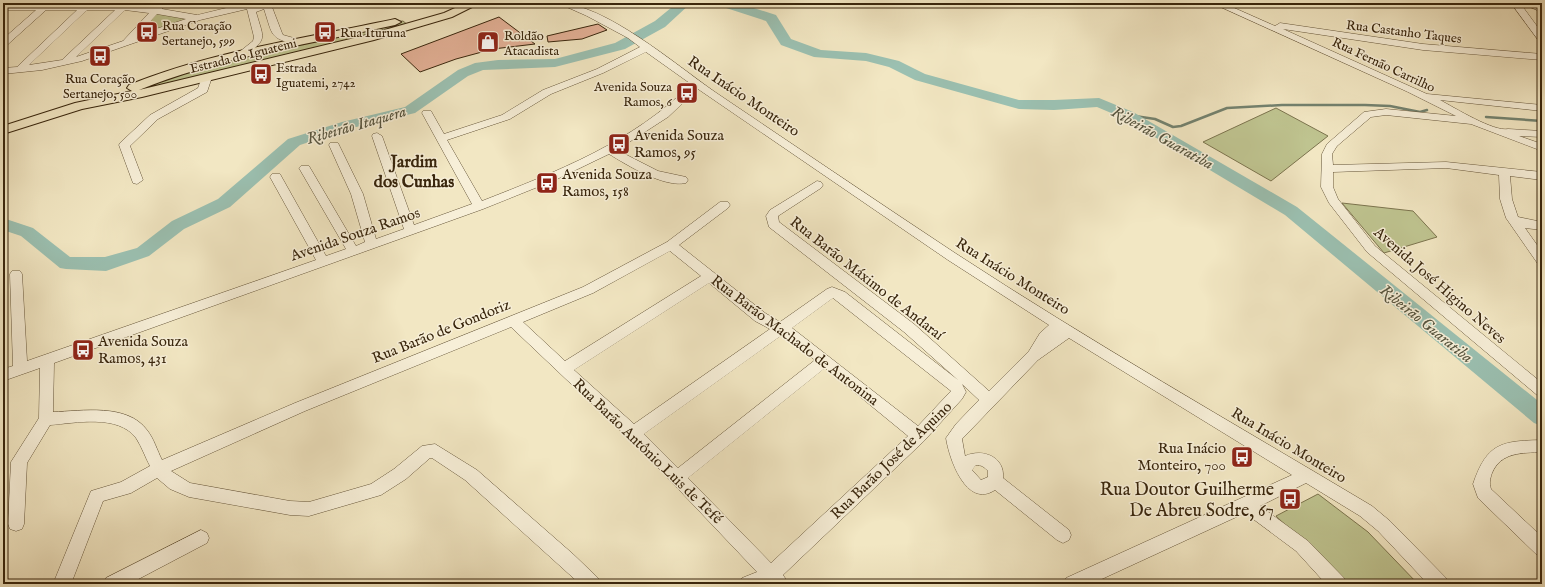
<svg xmlns="http://www.w3.org/2000/svg" width="1545" height="587" viewBox="0 0 1545 587" font-family="'IM FELL English',serif">
<style>
.green{fill:#bfc490;stroke:#7c744e}
.lines{fill:none;stroke-linecap:round;stroke-linejoin:round}
.stream{stroke:#73826f;stroke-width:2.5}
.river{fill:#9bc0b1;fill-rule:evenodd}
.building{fill:#e4b197;stroke:#38250c}
.minor-casing{stroke:#66563a;stroke-width:1}
.major-casing{stroke:#38250c;stroke-width:2}
.minor{fill:#f7efd8;fill-rule:evenodd}
.major{fill:#f2e7c3;fill-rule:evenodd}
.labels{text-anchor:middle;stroke-width:3;stroke-linejoin:round;paint-order:stroke}
.far-poi-label{font-size:13px;fill:#38250c;stroke:#f7efd8;text-anchor:start}
.far-street-label{font-size:13px;fill:#38250c;stroke:#f7efd8}
.street-label{font-size:15px;fill:#38250c;stroke:#f7efd8}
.poi-label{font-size:15px;fill:#38250c;stroke:#f7efd8;text-anchor:start}
.water-label{font-size:16px;font-style:italic;fill:#56543e;stroke:#f7efd8}
.quarter-label{font-size:17px;font-weight:bold;fill:#38250c;stroke:#f7efd8}
.near-poi-label{font-size:18px;fill:#38250c;stroke:#f7efd8;text-anchor:end}
</style>
<rect width="100%" height="100%" fill="#f2e7c3"/>
<filter id="stains"><feTurbulence type="fractalNoise" baseFrequency=".005" numOctaves="4"/><feColorMatrix values="0 0 0 0 .2 0 0 0 0 .09 0 0 0 0 .02 0 0 0 .5 -.17"/></filter>
<radialGradient id="worn" r=".72"><stop offset=".6" stop-color="#630" stop-opacity="0"/><stop offset="1" stop-color="#630" stop-opacity=".3"/></radialGradient>
<path class="green" d="M 156,11 L 195,19 L 126,44 Z
M 403,21 L 408,25 L 138,91 L 138,88 L 156,77 L 385,23 Z
M 1276,108 L 1328,136 L 1271,181 L 1203,142 Z
M 1342,203 L 1413,211 L 1437,237 L 1384,253 Z
M 1318,494 L 1368,532 L 1418,584 L 1347,584 L 1276,516 Z"/>
<g class="lines">
<path class="stream" d="M 1128,115 L 1155,119 L 1173,127 L 1181,126 L 1227,108 L 1282,105 L 1365,105 L 1390,106 L 1420,112 L 1427,110
M 1486,117 L 1542,121"/>
<path class="river" d="M 677,3 L 691,3 L 665,27 L 625,49 L 555,67 L 483,70 L 468,76 L 415,113 L 352,128 L 300,145 L 230,207 L 184,229 L 149,256 L 106,271 L 66,269 L 60,268 L 21,236 L 3,230 L 3,218 L 33,228 L 70,257 L 105,257 L 137,248 L 172,221 L 218,199 L 288,139 L 342,122 L 405,107 L 458,70 L 475,63 L 498,60 L 555,59 L 615,43 L 655,21 Z
M 719,3 L 738,3 L 776,15 L 791,39 L 821,50 L 866,53 L 899,61 L 925,74 L 1019,100 L 1054,100 L 1099,98 L 1133,112 L 1297,207 L 1542,404 L 1542,426 L 1534,423 L 1285,215 L 1123,118 L 1097,107 L 1054,110 L 1019,109 L 915,80 L 889,67 L 866,61 L 814,57 L 781,45 L 766,21 L 720,6 Z"/>
</g>
<path class="building" d="M 499,17 L 535,44 L 493,49 L 456,59 L 420,72 L 401,54 Z
M 598,24 L 607,30 L 582,39 L 548,42 L 547,36 Z"/>
<g class="lines">
<g class="minor-casing">
<path id="minor" d="M 247,3 L 281,3 L 272,7 L 282,33 L 283,35 L 301,40 L 301,44 L 298,45 C 269,38 273,36 264,9 L 256,12 C 264,40 268,38 244,57 L 238,57 L 236,55 L 238,53 L 253,41 L 254,37 L 247,9 L 200,20 L 82,61 L 42,70 L 3,74 L 3,68 L 17,67 L 77,10 L 46,10 L 6,46 L 3,47 L 3,39 L 36,10 L 3,10 L 3,4 L 123,4 L 153,8 L 159,4 L 163,7 L 162,9 L 197,15 ZM 87,10 L 115,10 L 62,60 L 29,65 ZM 125,10 L 149,13 L 123,41 L 76,57 ZM 157,14 L 186,19 L 138,35 Z
M 558,3 C 604,3 676,65 715,92 C 795,146 875,200 955,253 C 1091,342 1233,423 1372,506 L 1390,521 L 1446,578 L 1449,584 L 1428,584 L 1378,531 L 1360,516 L 1306,483 L 1260,506 L 1308,541 L 1344,578 L 1347,584 L 1326,584 L 1296,551 L 1245,513 L 1091,584 L 1063,584 L 1066,578 L 1292,475 L 1069,338 L 1038,360 L 962,439 L 965,456 C 983,448 1005,457 1003,478 L 1069,530 L 1071,535 L 1069,540 L 1063,543 L 1057,540 L 995,490 C 966,509 949,458 946,438 L 956,424 L 979,400 L 962,384 L 966,392 L 962,399 L 924,441 L 783,575 L 789,584 L 739,584 L 742,578 L 757,572 L 645,454 L 511,327 L 305,411 L 171,471 L 190,483 L 290,501 L 309,502 L 371,484 L 394,469 L 422,446 L 435,444 L 477,470 L 573,554 L 598,578 L 601,584 L 580,584 L 465,480 L 432,458 L 430,458 L 406,479 L 381,495 L 309,516 L 290,515 L 189,497 L 170,489 L 157,478 L 131,493 L 103,501 L 71,584 L 53,584 L 91,491 L 121,482 L 150,466 C 145,457 142,447 136,438 C 118,414 76,423 50,425 L 27,463 L 24,524 L 22,529 L 16,531 L 10,529 L 8,524 L 11,462 L 39,418 L 40,368 L 3,381 L 3,369 L 13,366 L 10,274 L 12,271 L 20,271 L 22,274 L 27,361 L 316,260 L 270,177 L 272,174 L 280,174 L 326,256 L 346,249 L 299,168 L 301,166 L 309,166 L 356,246 L 365,242 L 351,194 L 329,145 L 330,143 L 338,143 L 339,145 L 363,194 L 376,239 L 404,229 L 372,136 L 373,134 L 377,133 L 382,136 L 414,225 L 472,204 L 422,113 L 423,111 L 431,111 L 444,134 L 502,115 L 543,90 L 597,69 L 640,47 L 628,38 L 587,16 ZM 646,52 L 691,84 C 634,142 556,172 482,201 L 447,140 L 510,119 L 551,94 L 603,73 ZM 698,89 L 948,260 L 1049,325 L 1040,333 L 1029,351 L 989,391 L 914,324 L 779,222 L 778,216 L 821,188 L 823,185 L 821,182 L 817,181 L 770,210 L 766,216 L 769,227 L 904,332 L 958,380 L 845,292 L 832,287 L 827,289 L 780,322 L 765,313 L 679,245 L 728,208 L 730,205 L 728,202 L 720,202 L 667,242 L 583,287 L 295,403 L 162,460 C 157,450 154,439 147,430 C 127,403 82,411 53,412 L 54,363 L 483,209 L 555,180 L 609,154 C 627,165 664,188 686,183 L 688,180 L 686,177 L 658,171 L 617,150 L 668,117 ZM 670,251 L 701,276 L 565,361 L 523,322 L 593,293 ZM 709,283 L 755,321 L 770,329 L 634,424 L 574,370 ZM 833,298 L 951,391 L 918,426 L 792,328 ZM 782,335 L 815,360 L 678,468 L 644,434 ZM 825,368 L 908,436 L 771,563 L 688,478 ZM 976,465 C 982,465 984,467 988,471 L 988,477 L 981,480 L 972,470 Z
M 1212,3 L 1223,3 L 1275,26 L 1280,23 L 1423,44 L 1542,54 L 1542,60 L 1423,50 L 1283,29 L 1427,94 L 1542,105 L 1542,111 L 1440,100 C 1455,108 1494,132 1508,129 L 1542,131 L 1542,137 L 1519,136 L 1542,144 L 1542,151 L 1471,124 L 1386,115 L 1371,117 L 1337,146 L 1332,154 L 1333,165 L 1446,162 L 1542,172 L 1542,180 L 1510,176 L 1512,199 L 1518,217 L 1542,222 L 1542,230 L 1525,228 L 1542,252 L 1542,265 L 1538,264 L 1506,218 L 1500,199 L 1499,175 L 1446,168 L 1333,172 L 1333,187 L 1338,199 L 1375,246 L 1542,383 L 1542,397 L 1537,395 L 1367,252 L 1329,203 L 1321,187 L 1322,154 L 1327,144 L 1364,112 L 1386,109 L 1456,116 L 1408,92 Z
M 1381,3 L 1444,3 C 1436,11 1398,6 1385,6 Z
M 1511,3 L 1520,3 L 1542,33 L 1542,42 L 1539,41 Z
M 1521,3 L 1533,3 L 1542,6 L 1542,12 Z
M 207,74 L 212,77 L 207,92 L 158,119 L 130,146 L 143,180 L 137,184 L 133,183 L 119,145 L 120,143 L 150,115 L 198,88 L 202,77 Z
M 1542,440 L 1542,452 C 1522,453 1501,452 1492,473 C 1490,479 1489,483 1491,489 L 1542,537 L 1542,556 L 1536,554 L 1478,498 L 1473,484 C 1487,443 1501,441 1542,440 Z
M 201,530 L 207,533 L 209,538 L 207,543 L 129,584 L 103,584 L 106,578 Z"/>
</g>
<g class="major-casing">
<path id="major" d="M 466,3 L 480,3 L 452,17 L 374,40 L 142,97 L 82,109 L 3,134 L 3,126 L 75,103 L 132,91 L 127,88 L 129,85 C 213,51 306,38 395,19 L 401,22 L 395,25 C 310,44 220,57 139,90 L 367,35 L 444,13 Z"/>
</g>
<use href="#minor" class="minor"/>
<use href="#major" class="major"/>
</g>
<defs>
<g id="bus-square" transform="scale(1.15)"><rect x="-9" y="-9" width="18" height="18" rx="4" fill="#8f2418" stroke="#f7efd8"/><path d="M-5-6H5V4H4V6H2V4H-2V6H-4V4H-5ZM-3.5-4V0h7V-4ZM-3.5 1.2v1.5H-2V1.2ZM2 1.2v1.5H3.5V1.2Z" fill="#fff"/></g>
<g id="shop-square" transform="scale(1.15)"><rect x="-9" y="-9" width="18" height="18" rx="4" fill="#8f2418" stroke="#f7efd8"/><path d="M-5-2.5h2.3a2.7 3.5 0 0 1 5.4 0H5L5.5 6h-11ZM-1.5-2.5h3a1.5 2.3 0 0 0-3 0Z" fill="#fff"/></g>
</defs>
<g fill-rule="evenodd">
<use href="#bus-square" x="147" y="32"/>
<use href="#bus-square" x="325" y="32"/>
<use href="#shop-square" x="488" y="42"/>
<use href="#bus-square" x="100" y="56"/>
<use href="#bus-square" x="261" y="74"/>
<use href="#bus-square" x="687" y="93"/>
<use href="#bus-square" x="619" y="144"/>
<use href="#bus-square" x="547" y="183"/>
<use href="#bus-square" x="83" y="350"/>
<use href="#bus-square" x="1242" y="457"/>
<use href="#bus-square" x="1290" y="499"/>
</g>
<g class="labels">
<g class="far-poi-label">
<text x="162" y="30">Rua Coração<tspan x="162" dy="15">Sertanejo, 599</tspan></text>
<text x="340" y="37">Rua Ituruna</text>
<text x="504" y="40">Roldão<tspan x="504" dy="15">Atacadista</tspan></text>
<text x="276" y="72">Estrada<tspan x="276" dy="15">Iguatemi, 2742</tspan></text>
<text x="100" y="83" text-anchor="middle">Rua Coração<tspan x="100" dy="15">Sertanejo, 500</tspan></text>
<text x="672" y="91" text-anchor="end">Avenida Souza<tspan x="672" dy="15">Ramos, 6</tspan></text>
</g>
<g class="far-street-label">
<text transform="translate(1404 31) rotate(7)" y="5">Rua Castanho Taques</text>
<text transform="translate(243 55) rotate(-14)" y="5">Estrada do Iguatemi</text>
<text transform="translate(1384 64) rotate(25)" y="5">Rua Fernão Carrilho</text>
</g>
<g class="street-label">
<text transform="translate(744 96) rotate(34)" y="5">Rua Inácio Monteiro</text>
<text transform="translate(355 234) rotate(-19)" y="5">Avenida Souza Ramos</text>
<text transform="translate(1013 276) rotate(32)" y="5">Rua Inácio Monteiro</text>
<text transform="translate(867 278) rotate(38)" y="5">Rua Barão Máximo de Andaraí</text>
<text transform="translate(1440 285) rotate(41)" y="5">Avenida José Higino Neves</text>
<text transform="translate(441 331) rotate(-22)" y="5">Rua Barão de Gondoriz</text>
<text transform="translate(795 340) rotate(37)" y="5">Rua Barão Machado de Antonina</text>
<text transform="translate(1289 445) rotate(31)" y="5">Rua Inácio Monteiro</text>
<text transform="translate(648 451) rotate(44)" y="5">Rua Barão Antônio Luis de Tefé</text>
<text transform="translate(891 460) rotate(-44)" y="5">Rua Barão José de Aquino</text>
</g>
<g class="poi-label">
<text x="634" y="140">Avenida Souza<tspan x="634" dy="17">Ramos, 95</tspan></text>
<text x="562" y="179">Avenida Souza<tspan x="562" dy="17">Ramos, 158</tspan></text>
<text x="98" y="346">Avenida Souza<tspan x="98" dy="17">Ramos, 431</tspan></text>
<text x="1226" y="453" text-anchor="end">Rua Inácio<tspan x="1226" dy="17">Monteiro, 700</tspan></text>
</g>
<g class="water-label">
<text transform="translate(356 124) rotate(-16)" y="6">Ribeirão Itaquera</text>
<text transform="translate(1163 137) rotate(29)" y="6">Ribeirão Guaratiba</text>
<text transform="translate(1427 323) rotate(39)" y="6">Ribeirão Guaratiba</text>
</g>
<g class="quarter-label">
<text x="414" y="167">Jardim<tspan x="414" dy="20">dos Cunhas</tspan></text>
</g>
<g class="near-poi-label">
<text x="1274" y="495">Rua Doutor Guilherme<tspan x="1274" dy="21">De Abreu Sodre, 67</tspan></text>
</g>
</g>
<rect width="1545" height="587" fill="none" stroke="#f2e7c3" stroke-width="16"/>
<rect x="4" y="4" width="1537" height="579" fill="none" stroke="#38250c" stroke-width="2"/>
<rect x="8" y="8" width="1529" height="571" fill="none" stroke="#38250c"/>
<rect width="100%" height="100%" filter="url(#stains)"/>
<rect width="100%" height="100%" fill="url(#worn)"/>
</svg>
